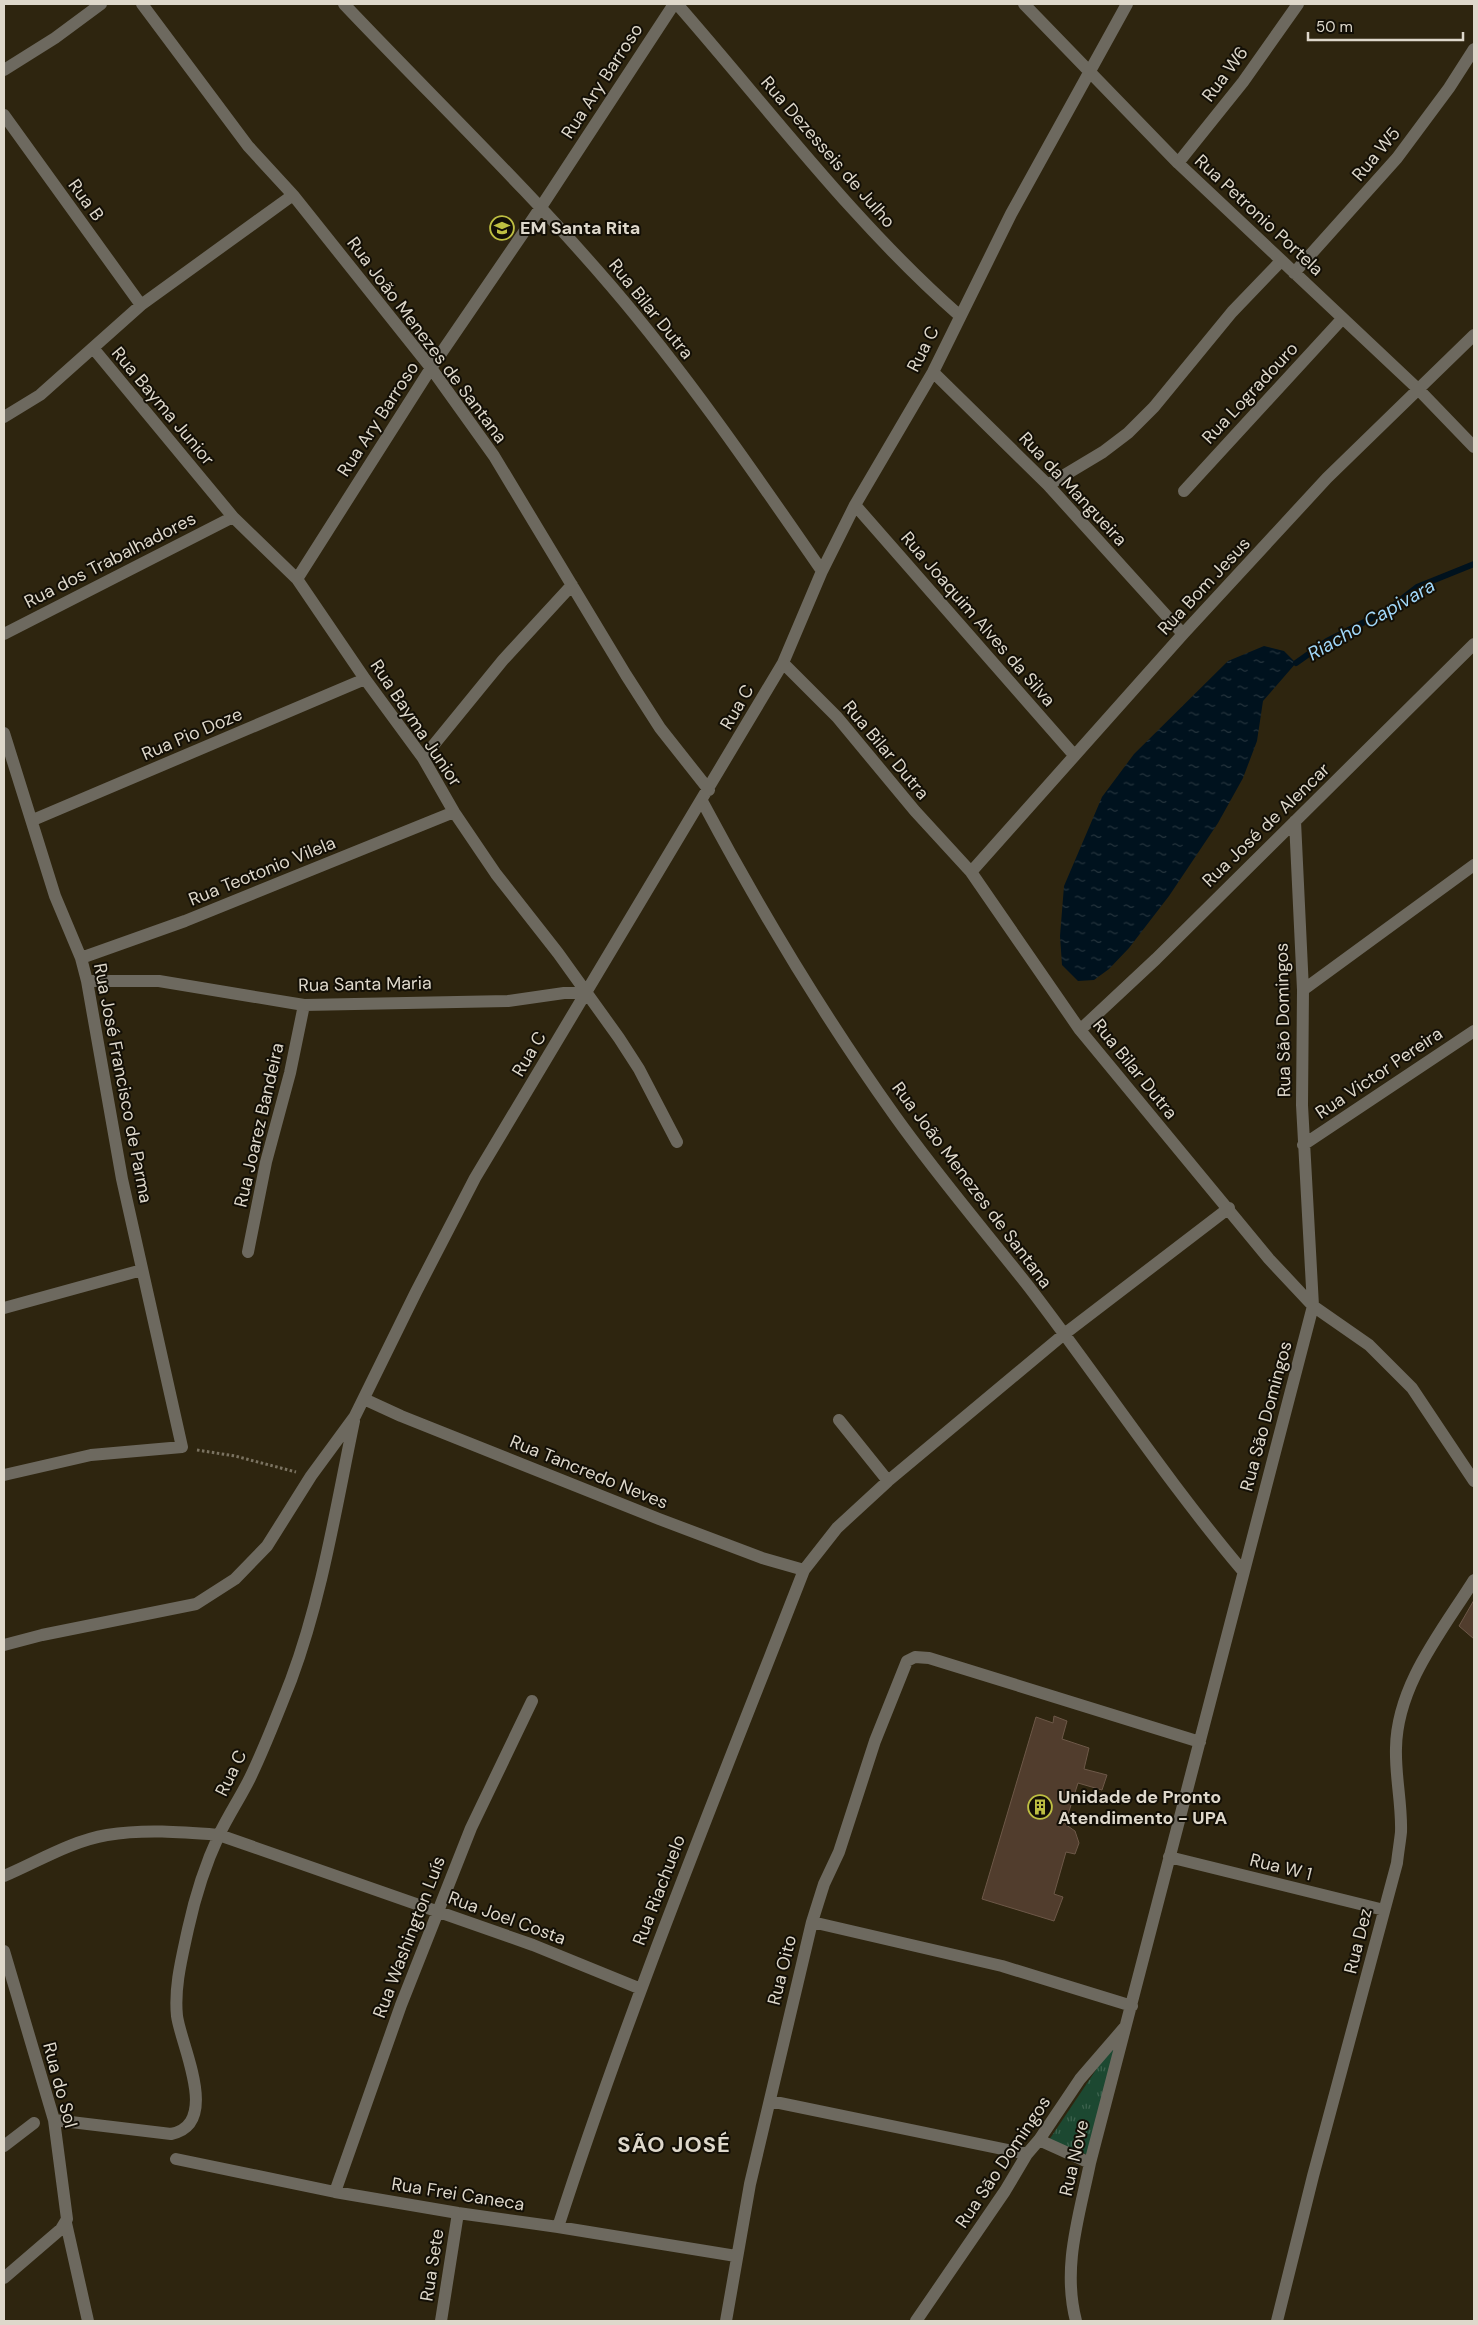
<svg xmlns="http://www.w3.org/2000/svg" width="1478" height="2325" viewBox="0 0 1478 2325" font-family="'DM Sans',sans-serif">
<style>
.grass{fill:url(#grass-tufts)}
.water{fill:url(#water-ripples)}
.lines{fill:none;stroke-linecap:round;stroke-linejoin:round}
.stream{stroke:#00121e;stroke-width:6}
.building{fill:#513d2d;stroke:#6d5848}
.path{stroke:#7b7361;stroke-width:3;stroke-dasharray:2.5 2.5;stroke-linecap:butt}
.minor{stroke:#6d695f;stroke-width:12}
.labels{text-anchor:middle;stroke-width:4;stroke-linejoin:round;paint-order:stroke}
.street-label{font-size:18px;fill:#ded8cb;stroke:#130f06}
.poi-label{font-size:18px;font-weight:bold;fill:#ded8cb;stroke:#130f06;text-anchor:start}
.water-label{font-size:19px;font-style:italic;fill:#a1d8f9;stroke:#130f06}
.district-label{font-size:22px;font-weight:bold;letter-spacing:1px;fill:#ded8cb;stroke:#130f06}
</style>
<defs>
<pattern id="grass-tufts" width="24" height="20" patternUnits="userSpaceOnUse" patternTransform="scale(1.25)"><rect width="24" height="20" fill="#1c4831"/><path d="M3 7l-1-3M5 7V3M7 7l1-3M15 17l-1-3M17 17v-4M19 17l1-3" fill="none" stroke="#3d624e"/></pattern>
<pattern id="water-ripples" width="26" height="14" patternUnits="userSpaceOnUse" patternTransform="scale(1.25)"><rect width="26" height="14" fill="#00121e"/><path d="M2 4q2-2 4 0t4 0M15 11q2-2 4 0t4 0" fill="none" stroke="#25343d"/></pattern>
</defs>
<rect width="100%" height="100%" fill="#2e250f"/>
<path class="grass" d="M 1118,2037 L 1088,2155 L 1049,2140 Z"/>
<path class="water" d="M 1264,646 L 1284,651 L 1296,663 L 1263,701 L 1257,741 L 1243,778 L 1218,823 L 1169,896 L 1129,948 L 1109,969 L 1094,980 L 1078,981 L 1062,965 L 1060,936 L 1064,886 L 1102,797 L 1134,754 L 1228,661 Z"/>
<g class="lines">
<path class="stream" d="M 1296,663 L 1327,641 L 1386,611 L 1417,587 L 1474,564"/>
</g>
<path class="building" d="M 1474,1600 L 1474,1639 L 1459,1626 Z
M 1054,1716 L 1067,1721 L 1062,1739 L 1089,1748 L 1084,1769 L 1107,1775 L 1102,1790 L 1078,1783 L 1065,1824 L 1075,1831 L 1079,1843 L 1075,1854 L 1066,1852 L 1054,1894 L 1063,1897 L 1054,1921 L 982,1899 L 1036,1717 L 1053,1723 Z"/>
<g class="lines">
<path class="path" d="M 197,1450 L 235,1456 L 296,1472"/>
<path class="minor" d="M 142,4 L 248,146 L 293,195 L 431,368 L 494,456 L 626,675 L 660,728 L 709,790
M 344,4 C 433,98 527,188 611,286 C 688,376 755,474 822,571
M 677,4 C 769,109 854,223 960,316
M 1024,4 L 1178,163 L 1419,390 L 1474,447
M 4,70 L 55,38 L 101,4
M 4,115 L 141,305
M 1178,163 L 1243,82 L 1298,4
M 1294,273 L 1397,158 L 1449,88 L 1474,49
M 93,348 L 233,517 L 297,579 L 365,679 L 423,758 L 454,812 L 496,874 L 558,953 L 619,1038 L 639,1069 L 677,1142
M 933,372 L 1048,485 L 1183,634
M 4,417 L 40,395 L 141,305 L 293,195
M 1048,485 L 1103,452 L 1128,433 L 1154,407 L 1232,312 L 1281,261
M 1184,491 L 1342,319
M 855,505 L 1074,755
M 297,579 L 431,368 L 541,207 L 674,4
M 4,634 L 233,517
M 783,663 L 837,717 L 915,811 L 971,872 L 1080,1030 L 1269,1259 L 1313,1306 L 1369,1345 L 1412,1388 L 1474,1481
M 4,733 L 55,896 L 81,958 L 87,981 L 122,1179 L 182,1447 L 91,1455 L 4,1475
M 423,758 L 503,660 L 572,585
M 702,801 C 760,910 823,1015 895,1116 C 937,1175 984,1230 1029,1287 C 1101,1381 1166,1480 1242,1570
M 33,820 L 365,679
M 971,872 L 1183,634 L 1327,478 L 1474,335
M 81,958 L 185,921 L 454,812
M 87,981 L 159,981 L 304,1005 L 508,1001 L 564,993 L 585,993
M 1303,990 L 1474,865
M 1080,1030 L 1156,959 L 1474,644
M 1303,1145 L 1474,1031
M 248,1252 L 266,1162 L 290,1073 L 304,1005
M 4,1308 L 142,1270
M 364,1399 L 401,1416 L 659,1519 L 762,1558 L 804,1570
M 839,1420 L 888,1481
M 4,1645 L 42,1635 L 196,1604 L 235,1579 L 267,1546 L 311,1476 L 355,1416 L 416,1292 L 475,1178 L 783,663 L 822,571 L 855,505 L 933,372 L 1011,214 L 1127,4
M 1169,1857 L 1384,1910
M 4,1876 C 37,1862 71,1841 107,1835 C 144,1829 181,1832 219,1835 L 533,1945 L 641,1989
M 812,1922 L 1002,1966 L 1132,2006
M 4,1951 L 54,2120 L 67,2219 L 61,2229 L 4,2278
M 770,2101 L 1027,2154
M 54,2120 L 171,2134 C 221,2124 181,2046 177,2016 C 174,1987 182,1957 188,1929 C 195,1897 205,1865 219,1835 C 228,1816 240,1798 250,1778 C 265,1747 278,1713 291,1680 C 322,1597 336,1507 354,1421
M 1039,2140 L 1090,2163
M 4,2146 L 34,2123
M 176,2159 L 335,2192 L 458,2213 L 558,2227 L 736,2256
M 335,2192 L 401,2005 L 471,1828 L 532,1701
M 66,2223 L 88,2321
M 558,2227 C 630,2004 719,1788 804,1570 L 837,1528 L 888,1481 L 1063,1335 L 1229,1208
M 441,2321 L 458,2213
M 726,2321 L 750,2184 L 812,1922 L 824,1884 L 839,1852 L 875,1741 L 907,1661 L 915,1657 L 929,1658 L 1200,1742
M 916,2321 L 1005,2191 L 1027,2154 L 1039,2140 L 1080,2079 L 1124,2028
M 1076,2321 C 1062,2267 1079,2217 1090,2163 L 1313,1306 L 1302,1105 L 1303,990 L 1295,821
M 1277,2321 L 1313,2176 L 1397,1863 C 1398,1853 1400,1842 1401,1832 C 1402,1804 1395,1776 1396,1748 C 1397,1685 1442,1631 1474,1580"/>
</g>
<defs>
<g id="school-ring" transform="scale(1.25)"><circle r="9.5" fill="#130f06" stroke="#bebf42" stroke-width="1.5"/><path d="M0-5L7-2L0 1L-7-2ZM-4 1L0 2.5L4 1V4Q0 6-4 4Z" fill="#bebf42"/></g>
<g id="building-ring" transform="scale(1.25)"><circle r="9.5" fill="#130f06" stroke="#bebf42" stroke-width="1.5"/><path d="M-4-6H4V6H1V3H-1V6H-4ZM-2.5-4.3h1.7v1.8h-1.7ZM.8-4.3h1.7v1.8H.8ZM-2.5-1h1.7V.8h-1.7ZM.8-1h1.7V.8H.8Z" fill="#bebf42"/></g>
</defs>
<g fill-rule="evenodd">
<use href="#school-ring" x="502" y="228"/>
<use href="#building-ring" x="1040" y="1807"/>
</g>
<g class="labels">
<g class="street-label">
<text transform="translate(1225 74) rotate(-53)" y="6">Rua W6</text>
<text transform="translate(602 81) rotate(-57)" y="6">Rua Ary Barroso</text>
<text transform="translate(828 152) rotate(49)" y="6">Rua Dezesseis de Julho</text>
<text transform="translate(1376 154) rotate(-50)" y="6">Rua W5</text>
<text transform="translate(86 200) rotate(54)" y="6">Rua B</text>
<text transform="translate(1259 215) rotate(43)" y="6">Rua Petronio Portela</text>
<text transform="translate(651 309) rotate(51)" y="6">Rua Bilar Dutra</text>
<text transform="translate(427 340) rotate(53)" y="6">Rua João Menezes de Santana</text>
<text transform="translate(923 349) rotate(-63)" y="6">Rua C</text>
<text transform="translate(1250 393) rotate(-47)" y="6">Rua Logradouro</text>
<text transform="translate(163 406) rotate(50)" y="6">Rua Bayma Junior</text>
<text transform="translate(378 419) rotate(-57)" y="6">Rua Ary Barroso</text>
<text transform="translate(1073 489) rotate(47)" y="6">Rua da Mangueira</text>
<text transform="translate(110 560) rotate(-27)" y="6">Rua dos Trabalhadores</text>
<text transform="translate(1204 586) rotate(-47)" y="6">Rua Bom Jesus</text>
<text transform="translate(978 619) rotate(49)" y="6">Rua Joaquim Alves da Silva</text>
<text transform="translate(737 707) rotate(-60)" y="6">Rua C</text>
<text transform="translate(416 723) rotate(56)" y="6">Rua Bayma Junior</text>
<text transform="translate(192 734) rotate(-23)" y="6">Rua Pio Doze</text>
<text transform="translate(886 750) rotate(50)" y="6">Rua Bilar Dutra</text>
<text transform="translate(1266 825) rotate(-44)" y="6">Rua José de Alencar</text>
<text transform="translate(262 871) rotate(-22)" y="6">Rua Teotonio Vilela</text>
<text transform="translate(365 984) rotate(-1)" y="6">Rua Santa Maria</text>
<text transform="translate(1283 1020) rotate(-91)" y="6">Rua São Domingos</text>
<text transform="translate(529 1054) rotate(-59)" y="6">Rua C</text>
<text transform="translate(1135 1069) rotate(51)" y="6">Rua Bilar Dutra</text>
<text transform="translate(1379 1073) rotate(-34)" y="6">Rua Victor Pereira</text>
<text transform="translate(123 1083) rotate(79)" y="6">Rua José Francisco de Parma</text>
<text transform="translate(259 1125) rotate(-77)" y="6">Rua Joarez Bandeira</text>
<text transform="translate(972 1185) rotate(53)" y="6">Rua João Menezes de Santana</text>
<text transform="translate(1266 1416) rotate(-75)" y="6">Rua São Domingos</text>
<text transform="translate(589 1472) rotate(22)" y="6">Rua Tancredo Neves</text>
<text transform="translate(231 1773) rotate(-64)" y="6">Rua C</text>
<text transform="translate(1281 1867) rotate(14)" y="6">Rua W 1</text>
<text transform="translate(659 1890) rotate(-69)" y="6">Rua Riachuelo</text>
<text transform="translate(507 1918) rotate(20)" y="6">Rua Joel Costa</text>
<text transform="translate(409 1937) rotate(-69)" y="6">Rua Washington Luís</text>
<text transform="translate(1358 1941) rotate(-76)" y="6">Rua Dez</text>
<text transform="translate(782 1970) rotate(-76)" y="6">Rua Oito</text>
<text transform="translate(60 2085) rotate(75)" y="6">Rua do Sol</text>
<text transform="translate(1074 2158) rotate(-77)" y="6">Rua Nove</text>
<text transform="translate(1003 2162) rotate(-56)" y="6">Rua São Domingos</text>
<text transform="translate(458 2194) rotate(9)" y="6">Rua Frei Caneca</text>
<text transform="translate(432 2265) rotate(-81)" y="6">Rua Sete</text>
</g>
<g class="poi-label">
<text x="520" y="234">EM Santa Rita</text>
<text x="1058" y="1803">Unidade de Pronto<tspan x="1058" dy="21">Atendimento - UPA</tspan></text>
</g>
<g class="water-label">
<text transform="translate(1371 619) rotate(-30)" y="7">Riacho Capivara</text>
</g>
<g class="district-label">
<text x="674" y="2152">SÃO JOSÉ</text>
</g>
</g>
<rect width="1478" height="2325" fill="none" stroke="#ded8cb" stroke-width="10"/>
<path d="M1308 32v8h155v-8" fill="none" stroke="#ded8cb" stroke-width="2.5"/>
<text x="1316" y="32" font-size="15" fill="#ded8cb" stroke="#130f06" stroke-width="4" paint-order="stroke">50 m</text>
</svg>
